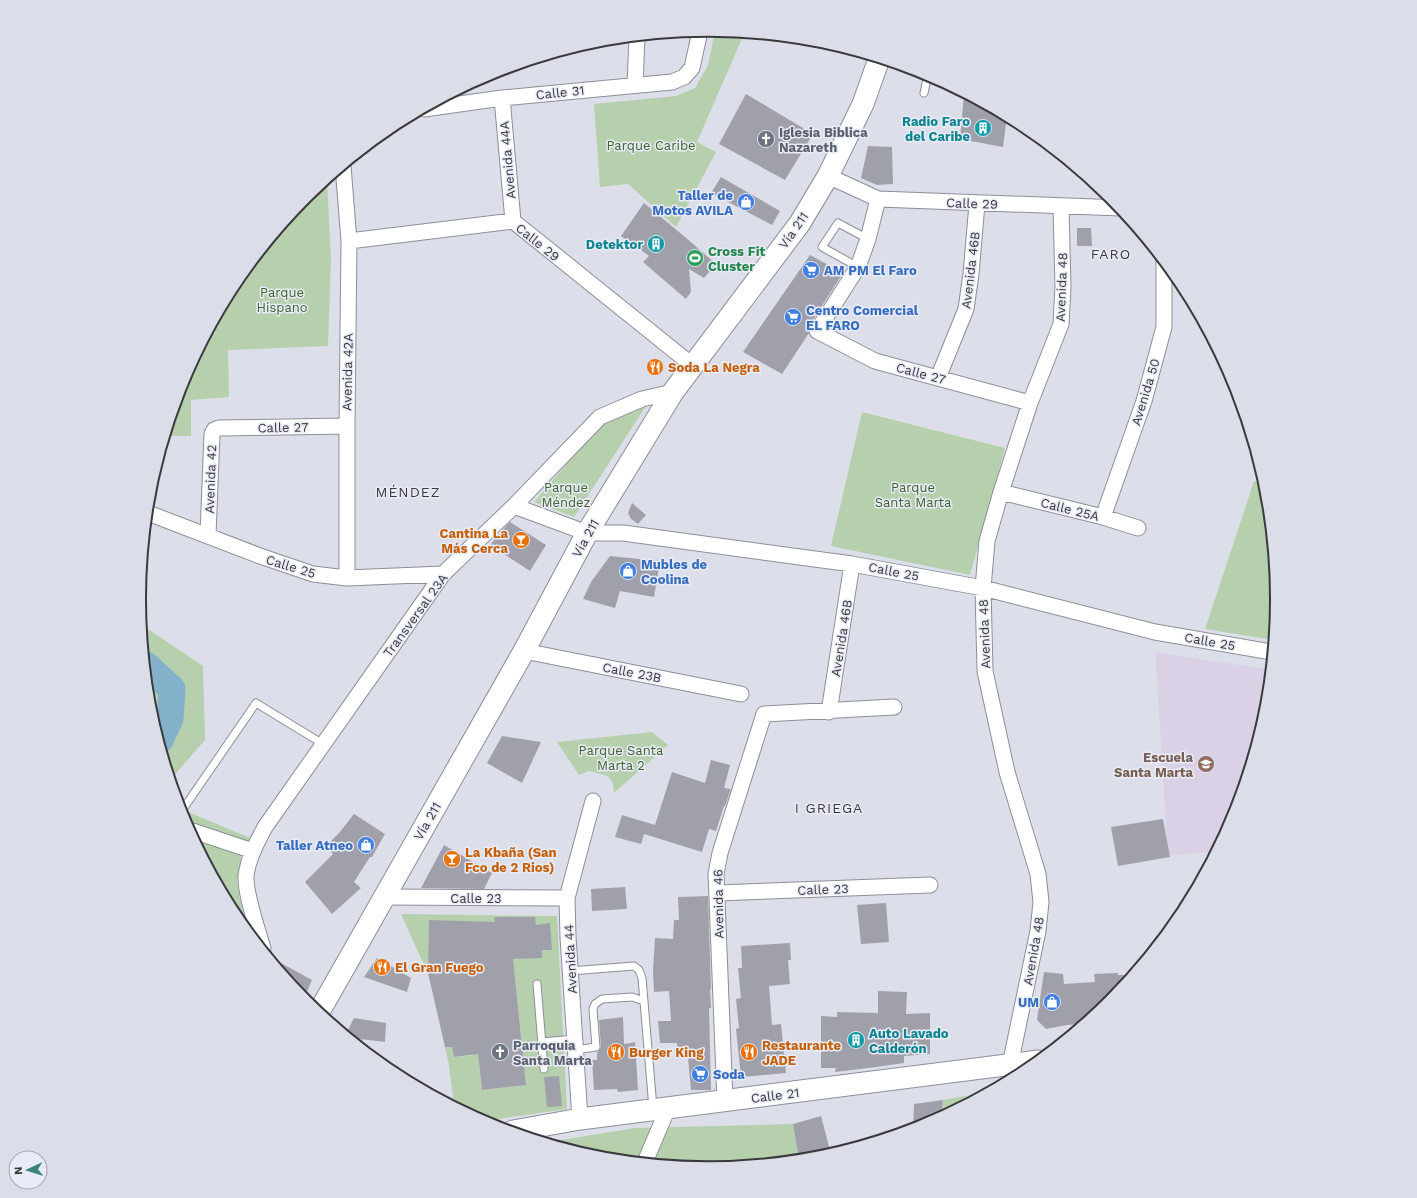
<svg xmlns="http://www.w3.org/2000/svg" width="1417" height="1198" viewBox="0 0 1417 1198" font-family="'Work Sans',sans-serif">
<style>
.education{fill:#dad1e6}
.green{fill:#b6d0ad;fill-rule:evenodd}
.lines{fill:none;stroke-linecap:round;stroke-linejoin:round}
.river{stroke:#82b1c9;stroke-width:27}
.building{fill:#a0a0aa}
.lane-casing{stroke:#8c8e98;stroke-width:9}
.street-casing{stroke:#8c8e98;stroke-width:17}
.secondary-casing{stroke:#8c8e98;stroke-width:23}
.lane{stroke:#fff;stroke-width:7}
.street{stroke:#fff;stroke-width:15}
.secondary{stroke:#fff;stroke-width:21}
.labels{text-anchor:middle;stroke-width:3;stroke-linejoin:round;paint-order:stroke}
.street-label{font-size:13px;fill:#393a3e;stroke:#e9ecf7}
.culture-label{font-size:13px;font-weight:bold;fill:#0d838f;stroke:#e9ecf7;text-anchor:end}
.worship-label{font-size:13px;font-weight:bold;fill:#5b616d;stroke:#e9ecf7;text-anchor:start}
.park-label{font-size:13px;fill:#3e632f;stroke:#e9ecf7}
.shop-label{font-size:13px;font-weight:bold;fill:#366cbe;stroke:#e9ecf7;text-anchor:start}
.leisure-label{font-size:13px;font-weight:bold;fill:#27864d;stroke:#e9ecf7;text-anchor:start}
.food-label{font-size:13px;font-weight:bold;fill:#c56008;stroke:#e9ecf7;text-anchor:start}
.education-label{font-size:13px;font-weight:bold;fill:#785e54;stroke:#e9ecf7;text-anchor:end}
.neighbourhood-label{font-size:14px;letter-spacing:1px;fill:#393a3e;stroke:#e9ecf7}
.rim{fill:none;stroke:#393a3e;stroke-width:2}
</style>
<rect width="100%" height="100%" fill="#dcdfea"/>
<path class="education" d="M 1155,652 L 1271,670 L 1267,710 L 1234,817 L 1216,852 L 1168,855 Z"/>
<path class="green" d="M 715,31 L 744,34 L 697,142 L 716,152 L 676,227 L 628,184 L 600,187 L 594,104 L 676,96 L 695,88 L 708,65 Z
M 327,179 L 331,260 L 328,346 L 228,350 L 229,397 L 191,400 L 191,436 L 166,436 L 183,381 L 194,364 L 236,283 L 306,197 Z
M 648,403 L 574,517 L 534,502 L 591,436 L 607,421 Z
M 862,412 L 1005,448 L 970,575 L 831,546 Z
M 1254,481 L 1265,482 L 1267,488 L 1277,599 L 1273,640 L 1205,629 Z
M 142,625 L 203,666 L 205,740 L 171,779 L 150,710 Z
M 652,732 L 668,745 L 614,793 L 613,783 L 608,776 L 589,771 L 579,775 L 557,742 Z
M 181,809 L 250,838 L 242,855 L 237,883 L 246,928 L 235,915 L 183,817 Z
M 401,914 L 557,916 L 567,1109 L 484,1121 L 454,1105 L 449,1065 L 445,1047 L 452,1047 L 454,1057 L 474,1055 L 469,1021 L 429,976 ZM 514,969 L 526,1085 L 482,1090 L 474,1018 L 500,970 Z
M 987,1092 L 941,1117 L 943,1100 Z
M 793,1124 L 799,1159 L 708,1168 L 597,1157 L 549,1142 L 635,1128 Z"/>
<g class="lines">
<path class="river" d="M 146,665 L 172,689 L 170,719 L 160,740"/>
</g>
<path class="building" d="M 746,94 L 813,134 L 785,180 L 719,144 Z
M 964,94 L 1007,116 L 1003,147 L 960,139 Z
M 868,146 L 892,147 L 893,184 L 877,185 L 861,178 Z
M 721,177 L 780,211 L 772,225 L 711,193 Z
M 644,203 L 685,237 L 716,264 L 704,278 L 689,269 L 691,292 L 686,299 L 643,262 L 649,256 L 621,236 Z
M 1077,228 L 1091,228 L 1092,246 L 1077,246 Z
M 810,255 L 843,273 L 809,326 L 809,333 L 782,374 L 743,352 Z
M 632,503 L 646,515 L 638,524 L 631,519 L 628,513 Z
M 510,522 L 546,545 L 530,571 L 490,545 L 502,530 Z
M 610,556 L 660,561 L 654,597 L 620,591 L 615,608 L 583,599 L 591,582 Z
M 502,736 L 541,742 L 522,783 L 487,763 Z
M 711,760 L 730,765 L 724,788 L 731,789 L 725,806 L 724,806 L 716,831 L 709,829 L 702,852 L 644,834 L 641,844 L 615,837 L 622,815 L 655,825 L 672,772 L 705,783 Z
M 354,814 L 385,834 L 372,857 L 370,857 L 354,882 L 361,888 L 332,914 L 305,882 L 333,854 L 326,846 L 339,833 Z
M 1163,819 L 1170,857 L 1118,866 L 1111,827 Z
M 444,845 L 492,873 L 484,889 L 421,888 Z
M 625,887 L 627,909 L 592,911 L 591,889 Z
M 708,896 L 711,989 L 710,989 L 711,1008 L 709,1008 L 711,1090 L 691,1090 L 688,1058 L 678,1058 L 677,1043 L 660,1043 L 658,1021 L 671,1021 L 669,991 L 654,992 L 653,971 L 655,938 L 673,939 L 674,920 L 679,920 L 678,897 Z
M 886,903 L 889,942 L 861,944 L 857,905 Z
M 494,917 L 535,917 L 536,925 L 550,923 L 552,950 L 542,950 L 542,958 L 513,959 L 526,1085 L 482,1090 L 478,1054 L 454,1057 L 452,1047 L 445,1047 L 428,973 L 429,920 L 495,922 Z
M 790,943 L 791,960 L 788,960 L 790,984 L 769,986 L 772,1025 L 781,1024 L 786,1073 L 741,1077 L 736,1029 L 739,1028 L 736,999 L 741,998 L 738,968 L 742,968 L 741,946 Z
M 270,957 L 312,980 L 304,999 L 296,989 Z
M 377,958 L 411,978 L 407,992 L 364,977 Z
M 1044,972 L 1063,974 L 1064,984 L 1095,982 L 1094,974 L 1118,973 L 1118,975 L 1133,975 L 1111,1002 L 1083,1024 L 1067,1025 L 1046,1029 L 1037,1020 Z
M 878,991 L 907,992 L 906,1014 L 930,1013 L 930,1054 L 904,1056 L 904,1063 L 876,1067 L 835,1072 L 836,1068 L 821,1068 L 821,1016 L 837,1017 L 837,1012 L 878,1013 Z
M 623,1017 L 624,1044 L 635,1042 L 638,1090 L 618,1092 L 617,1089 L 594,1090 L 592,1060 L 597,1060 L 597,1052 L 599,1051 L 601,1047 L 599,1020 Z
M 354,1018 L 386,1023 L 385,1042 L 351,1038 L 346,1034 Z
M 559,1076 L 562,1106 L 547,1107 L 544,1077 Z
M 943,1100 L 941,1117 L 926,1125 L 913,1129 L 914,1104 Z
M 821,1116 L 831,1154 L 819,1157 L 799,1159 L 793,1124 Z"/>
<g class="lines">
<g class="lane-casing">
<path id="lane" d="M 924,93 L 928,74
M 858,267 L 822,247 L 838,223 L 868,239
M 181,812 L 256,703 L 323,744
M 570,971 L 634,966 L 639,970 L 642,978 L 653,1108
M 537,984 L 544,1069
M 542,1042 L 575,1039
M 575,1050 L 596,1047 L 593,1009 L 595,1004 L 602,999 L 632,997 L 644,1001"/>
</g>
<g class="street-casing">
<path id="street" d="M 635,85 L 637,37
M 502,98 L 513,221
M 424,109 L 502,98 L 672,82 L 684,77 L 692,68 L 700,31
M 343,166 L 349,241 L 347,426 L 347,578
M 828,176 L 878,199 L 1121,208
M 878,199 L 868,239 L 858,267 L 817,331 L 875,361 L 1030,403
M 349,241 L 513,221 L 692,365
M 938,378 L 966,309 L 971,274 L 977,204
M 1001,492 L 1103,517 L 1138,528
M 514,506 L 587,533 L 623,533 L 852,564 L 983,588 L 1155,632 L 1272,652
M 148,513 L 260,556 L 313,574 L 347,578 L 443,574
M 1103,517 L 1144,401 L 1164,327 L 1164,262
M 208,535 L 212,434 L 214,430 L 219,428 L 347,426
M 524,651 L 741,694
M 829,712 L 852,564
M 190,830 L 253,851
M 717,893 L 930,885
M 384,897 L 567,898
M 263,949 C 258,930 245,894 246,876 C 248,859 257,842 265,827 L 443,574 L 514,506 L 600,417 L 642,399 L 673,392
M 1010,1065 L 1038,931 L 1041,902 L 1038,874 L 1007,772 L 985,671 L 983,588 L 987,541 L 1001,492 L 1030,403 L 1061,324 L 1063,287 L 1061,206
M 725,1101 L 716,874 L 720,853 L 764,714 L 894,707
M 580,1119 L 568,937 L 567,898 L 593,801
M 645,1162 L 668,1108"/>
</g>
<g class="secondary-casing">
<path id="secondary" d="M 319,1012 L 524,651 L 587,533 L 673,392 L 800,223 L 828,176 L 863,104 L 879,59
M 513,1131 L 580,1119 L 1038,1061"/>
</g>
<use href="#lane" class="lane"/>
<use href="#street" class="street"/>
<use href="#secondary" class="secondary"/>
</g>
<defs>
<g id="building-disc" transform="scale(0.9)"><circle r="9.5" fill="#0f9aa8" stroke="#e9ecf7"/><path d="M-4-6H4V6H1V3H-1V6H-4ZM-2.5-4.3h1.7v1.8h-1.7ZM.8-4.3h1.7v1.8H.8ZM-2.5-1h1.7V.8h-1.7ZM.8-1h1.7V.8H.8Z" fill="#fff"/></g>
<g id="church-disc" transform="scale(0.9)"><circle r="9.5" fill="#6b7280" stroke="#e9ecf7"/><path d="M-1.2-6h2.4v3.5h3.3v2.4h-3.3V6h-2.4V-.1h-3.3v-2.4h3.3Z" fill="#fff"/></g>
<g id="shop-disc" transform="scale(0.9)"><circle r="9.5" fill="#3f7fe0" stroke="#e9ecf7"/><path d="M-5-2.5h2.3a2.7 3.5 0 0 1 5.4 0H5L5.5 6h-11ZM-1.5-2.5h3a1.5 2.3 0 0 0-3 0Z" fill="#fff"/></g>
<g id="stadium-disc" transform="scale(0.9)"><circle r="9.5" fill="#2e9e5b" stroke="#e9ecf7"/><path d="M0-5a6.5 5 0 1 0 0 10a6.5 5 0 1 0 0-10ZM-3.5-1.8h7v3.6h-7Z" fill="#fff"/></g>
<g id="supermarket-disc" transform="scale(0.9)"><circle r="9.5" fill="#3f7fe0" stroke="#e9ecf7"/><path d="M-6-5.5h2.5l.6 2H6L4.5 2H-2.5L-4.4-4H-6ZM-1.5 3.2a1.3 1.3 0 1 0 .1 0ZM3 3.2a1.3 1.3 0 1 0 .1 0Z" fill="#fff"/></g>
<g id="restaurant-disc" transform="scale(0.9)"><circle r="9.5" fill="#e8710a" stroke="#e9ecf7"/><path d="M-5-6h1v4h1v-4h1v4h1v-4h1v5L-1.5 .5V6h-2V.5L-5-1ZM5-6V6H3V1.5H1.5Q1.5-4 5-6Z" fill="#fff"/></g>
<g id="bar-disc" transform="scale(0.9)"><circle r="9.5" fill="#e8710a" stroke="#e9ecf7"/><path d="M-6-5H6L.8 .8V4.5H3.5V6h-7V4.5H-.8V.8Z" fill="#fff"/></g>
<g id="school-disc" transform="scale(0.9)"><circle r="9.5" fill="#8d6e63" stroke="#e9ecf7"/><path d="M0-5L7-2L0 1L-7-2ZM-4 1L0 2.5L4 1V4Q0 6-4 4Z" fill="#fff"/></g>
</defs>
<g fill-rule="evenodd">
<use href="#building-disc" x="983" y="128"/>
<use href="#church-disc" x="766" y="139"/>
<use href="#shop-disc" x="746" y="202"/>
<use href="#building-disc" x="656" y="244"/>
<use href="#stadium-disc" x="695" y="258"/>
<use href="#supermarket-disc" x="811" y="270"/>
<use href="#supermarket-disc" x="793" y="317"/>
<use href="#restaurant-disc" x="655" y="367"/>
<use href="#bar-disc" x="521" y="540"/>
<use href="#shop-disc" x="628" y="571"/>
<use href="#school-disc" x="1206" y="764"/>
<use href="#shop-disc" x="366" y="845"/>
<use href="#bar-disc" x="452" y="859"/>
<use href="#restaurant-disc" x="382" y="967"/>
<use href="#shop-disc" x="1052" y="1002"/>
<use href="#building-disc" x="856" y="1040"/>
<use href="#church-disc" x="500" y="1052"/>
<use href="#restaurant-disc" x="616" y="1052"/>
<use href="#restaurant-disc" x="749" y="1052"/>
<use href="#supermarket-disc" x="700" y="1074"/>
</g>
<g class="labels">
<g class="street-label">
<text transform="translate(560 92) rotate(-6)" y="5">Calle 31</text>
<text transform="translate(507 160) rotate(-95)" y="5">Avenida 44A</text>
<text transform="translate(972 203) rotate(2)" y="5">Calle 29</text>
<text transform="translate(793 230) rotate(-55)" y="5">Vía 211</text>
<text transform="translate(538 242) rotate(39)" y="5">Calle 29</text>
<text transform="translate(970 270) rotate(-83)" y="5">Avenida 46B</text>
<text transform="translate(1061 287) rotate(-88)" y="5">Avenida 48</text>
<text transform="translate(347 372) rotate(-89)" y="5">Avenida 42A</text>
<text transform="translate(921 373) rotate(15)" y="5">Calle 27</text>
<text transform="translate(1145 392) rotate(-73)" y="5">Avenida 50</text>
<text transform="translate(283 427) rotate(-1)" y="5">Calle 27</text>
<text transform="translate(210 479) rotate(-88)" y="5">Avenida 42</text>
<text transform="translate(1070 509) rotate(14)" y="5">Calle 25A</text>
<text transform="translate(585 538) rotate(-61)" y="5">Vía 211</text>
<text transform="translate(291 566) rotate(17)" y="5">Calle 25</text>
<text transform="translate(894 571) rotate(11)" y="5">Calle 25</text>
<text transform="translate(415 615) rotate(-54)" y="5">Transversal 23A</text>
<text transform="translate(984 634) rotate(-92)" y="5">Avenida 48</text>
<text transform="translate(841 638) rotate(-81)" y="5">Avenida 46B</text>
<text transform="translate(1210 641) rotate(10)" y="5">Calle 25</text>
<text transform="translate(632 672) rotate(11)" y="5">Calle 23B</text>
<text transform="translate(427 821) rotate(-60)" y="5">Vía 211</text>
<text transform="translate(823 889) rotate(-2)" y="5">Calle 23</text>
<text x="476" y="903">Calle 23</text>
<text transform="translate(718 904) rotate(-91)" y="5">Avenida 46</text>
<text transform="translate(1033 951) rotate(-80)" y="5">Avenida 48</text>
<text transform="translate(570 959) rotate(-93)" y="5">Avenida 44</text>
<text transform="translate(775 1095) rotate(-7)" y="5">Calle 21</text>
</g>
<g class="culture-label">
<text x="970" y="126">Radio Faro<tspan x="970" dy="15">del Caribe</tspan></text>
<text x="643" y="249">Detektor</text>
<text x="869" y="1038" text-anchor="start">Auto Lavado<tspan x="869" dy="15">Calderón</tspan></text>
</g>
<g class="worship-label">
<text x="779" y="137">Iglesia Biblica<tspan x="779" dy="15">Nazareth</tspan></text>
<text x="513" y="1050">Parroquia<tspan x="513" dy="15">Santa Marta</tspan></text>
</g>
<g class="park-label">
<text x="651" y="150">Parque Caribe</text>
<text x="282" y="297">Parque<tspan x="282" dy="15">Hispano</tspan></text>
<text x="566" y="492">Parque<tspan x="566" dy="15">Méndez</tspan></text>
<text x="913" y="492">Parque<tspan x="913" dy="15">Santa Marta</tspan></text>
<text x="621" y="755">Parque Santa<tspan x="621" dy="15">Marta 2</tspan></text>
</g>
<g class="shop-label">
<text x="733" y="200" text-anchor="end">Taller de<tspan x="733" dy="15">Motos AVILA</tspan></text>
<text x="824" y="275">AM PM El Faro</text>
<text x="806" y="315">Centro Comercial<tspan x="806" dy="15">EL FARO</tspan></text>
<text x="641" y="569">Mubles de<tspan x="641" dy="15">Coolina</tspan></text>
<text x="353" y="850" text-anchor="end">Taller Atneo</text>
<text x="1039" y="1007" text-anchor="end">UM</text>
<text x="713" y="1079">Soda</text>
</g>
<g class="leisure-label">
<text x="708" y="256">Cross Fit<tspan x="708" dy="15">Cluster</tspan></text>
</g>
<g class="food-label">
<text x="668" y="372">Soda La Negra</text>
<text x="508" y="538" text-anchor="end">Cantina La<tspan x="508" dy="15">Más Cerca</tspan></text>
<text x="465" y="857">La Kbaña (San<tspan x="465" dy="15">Fco de 2 Rios)</tspan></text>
<text x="395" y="972">El Gran Fuego</text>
<text x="762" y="1050">Restaurante<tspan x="762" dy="15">JADE</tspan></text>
<text x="629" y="1057">Burger King</text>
</g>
<g class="education-label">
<text x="1193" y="762">Escuela<tspan x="1193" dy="15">Santa Marta</tspan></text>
</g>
<g class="neighbourhood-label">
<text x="1111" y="259">FARO</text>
<text x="408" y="497">MÉNDEZ</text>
<text x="829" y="813">I GRIEGA</text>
</g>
</g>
<path d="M0 0H1417V1198H0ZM146 599a562 562 0 1 1 1124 0a562 562 0 1 1-1124 0Z" fill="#dbdee8" fill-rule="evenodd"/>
<path class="rim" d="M146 599a562 562 0 1 1 1124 0a562 562 0 1 1-1124 0Z"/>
<g transform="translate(28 1170) rotate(266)"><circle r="19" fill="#e9ecf7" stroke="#a3a5ad"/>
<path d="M0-3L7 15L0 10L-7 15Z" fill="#3d837c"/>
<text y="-6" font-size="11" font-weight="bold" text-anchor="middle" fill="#393a3e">N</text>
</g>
</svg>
